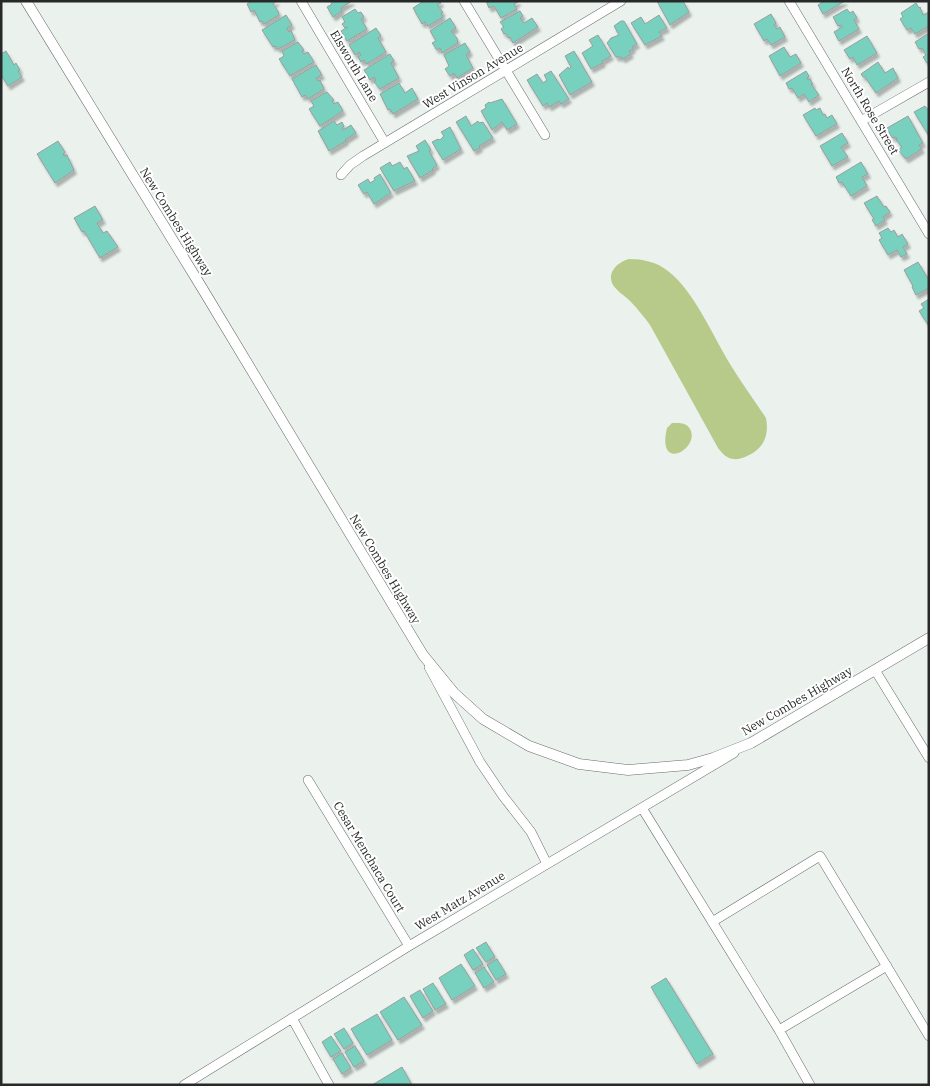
<svg xmlns="http://www.w3.org/2000/svg" width="930" height="1086" viewBox="0 0 930 1086" font-family="'IBM Plex Serif',serif">
<style>
.forest{fill:#b8ca89}
.building{fill:#78d0be;stroke:#989f9d;filter:url(#shadow)}
.lines{fill:none;stroke-linecap:round;stroke-linejoin:round}
.minor-casing{stroke:#686d6a;stroke-width:10}
.tertiary-casing{stroke:#686d6a;stroke-width:11}
.minor{stroke:#fff;stroke-width:9}
.tertiary{stroke:#fff;stroke-width:10}
.labels{text-anchor:middle;stroke-width:4;stroke-linejoin:round;paint-order:stroke}
.street-label{font-size:12px;fill:#272928;stroke:#fff}
</style>
<defs>
<filter id="shadow"><feDropShadow dx="2.5" dy="4" stdDeviation="1" flood-color="#0004"/></filter>
</defs>
<rect width="100%" height="100%" fill="#ebf2ee"/>
<path class="forest" d="M 629,259 C 643,259 657,262 668,271 C 694,291 713,336 730,364 C 741,382 754,400 766,418 C 769,434 765,447 749,455 C 745,457 739,460 734,459 C 727,459 722,453 718,448 L 650,325 C 644,317 637,308 630,301 C 625,296 617,291 613,285 C 606,272 618,262 629,259 Z
M 672,423 C 679,423 686,422 690,429 C 701,448 656,474 667,428 Z"/>
<path class="building" d="M 252,1 L 277,1 L 273,4 L 278,11 L 279,15 L 264,24 L 262,21 L 260,22 L 254,10 L 251,12 L 247,4 Z
M 330,1 L 352,1 L 341,8 L 342,11 L 333,17 L 327,7 L 332,4 Z
M 424,1 L 440,1 L 441,3 L 437,5 L 443,12 L 441,13 L 443,17 L 428,26 L 425,22 L 422,24 L 413,8 Z
M 486,1 L 518,1 L 518,2 L 514,4 L 517,9 L 501,18 L 494,6 L 489,8 Z
M 657,1 L 683,1 L 689,12 L 670,25 Z
M 824,1 L 845,1 L 823,14 L 818,5 Z
M 916,3 L 919,8 L 920,7 L 923,15 L 929,12 L 929,26 L 915,34 L 911,28 L 907,30 L 900,19 L 903,17 L 901,13 Z
M 355,9 L 358,13 L 361,12 L 364,17 L 361,19 L 367,29 L 347,41 L 341,31 L 348,27 L 345,28 L 342,24 L 345,22 L 342,17 Z
M 847,9 L 850,13 L 853,11 L 857,18 L 854,20 L 859,29 L 839,41 L 834,32 L 842,27 L 841,25 L 838,26 L 833,17 Z
M 520,11 L 523,16 L 520,18 L 524,23 L 532,18 L 538,27 L 513,43 L 510,37 L 509,38 L 505,33 L 504,34 L 501,29 L 504,27 L 500,22 Z
M 771,14 L 776,23 L 774,25 L 777,29 L 780,27 L 785,37 L 771,45 L 767,39 L 764,41 L 754,24 Z
M 286,15 L 292,25 L 287,28 L 289,32 L 291,30 L 295,40 L 278,49 L 276,46 L 273,47 L 262,30 Z
M 659,15 L 667,28 L 659,32 L 662,36 L 645,45 L 631,23 L 641,17 L 645,24 Z
M 450,18 L 456,28 L 451,31 L 457,38 L 458,43 L 442,53 L 440,48 L 437,50 L 432,43 L 436,41 L 430,31 Z
M 621,21 L 624,21 L 637,44 L 632,47 L 633,49 L 629,51 L 631,54 L 623,59 L 621,57 L 616,57 L 607,43 L 611,38 L 619,35 L 614,26 Z
M 376,28 L 381,36 L 378,38 L 386,52 L 367,64 L 364,60 L 361,62 L 358,57 L 361,55 L 359,52 L 355,55 L 349,45 Z
M 929,33 L 929,63 L 927,63 L 923,57 L 926,55 L 922,48 L 919,49 L 915,42 Z
M 598,35 L 611,56 L 602,61 L 603,63 L 591,69 L 582,53 L 593,46 L 589,40 Z
M 867,36 L 877,53 L 857,65 L 853,57 L 850,59 L 844,50 Z
M 298,42 L 304,50 L 302,51 L 304,54 L 308,52 L 314,62 L 290,76 L 279,59 L 284,56 L 282,51 Z
M 465,43 L 470,52 L 466,55 L 473,68 L 457,78 L 454,73 L 450,76 L 445,69 L 449,66 L 444,55 Z
M 784,47 L 790,57 L 796,54 L 801,63 L 780,76 L 769,56 Z
M 6,51 L 14,65 L 16,63 L 20,70 L 18,71 L 22,77 L 8,86 L 1,75 L 1,54 Z
M 574,51 L 592,82 L 570,95 L 559,75 L 568,67 L 569,69 L 571,67 L 565,56 Z
M 390,54 L 394,61 L 391,63 L 399,78 L 380,89 L 374,82 L 376,80 L 374,77 L 370,80 L 364,70 Z
M 878,62 L 885,73 L 893,68 L 898,78 L 876,93 L 865,77 L 863,77 L 861,74 Z
M 316,65 L 322,75 L 316,78 L 318,81 L 320,80 L 324,89 L 308,99 L 305,95 L 302,97 L 292,79 Z
M 551,71 L 569,99 L 561,104 L 559,101 L 549,107 L 547,103 L 543,106 L 527,80 L 537,74 L 543,83 L 547,80 L 544,75 Z
M 806,71 L 809,76 L 807,78 L 808,80 L 810,79 L 813,84 L 811,84 L 819,95 L 809,102 L 804,94 L 798,98 L 792,88 L 789,89 L 786,83 Z
M 399,83 L 405,93 L 412,88 L 418,99 L 393,114 L 390,109 L 388,110 L 380,94 Z
M 327,92 L 334,100 L 332,101 L 334,104 L 338,102 L 343,111 L 320,126 L 309,109 L 314,106 L 311,101 Z
M 502,99 L 517,124 L 507,130 L 502,122 L 492,130 L 481,111 L 486,108 L 485,105 L 489,102 L 490,103 Z
M 925,106 L 929,111 L 929,136 L 914,112 Z
M 815,108 L 816,110 L 820,108 L 823,115 L 825,114 L 827,118 L 832,115 L 837,124 L 816,136 L 803,115 Z
M 466,116 L 471,126 L 478,121 L 479,123 L 483,122 L 493,138 L 479,146 L 480,148 L 474,151 L 456,122 Z
M 908,116 L 923,143 L 919,145 L 922,149 L 906,159 L 898,150 L 902,147 L 896,140 L 897,139 L 896,137 L 893,138 L 891,136 L 887,128 Z
M 334,121 L 337,125 L 342,122 L 344,126 L 342,128 L 343,130 L 351,125 L 356,133 L 345,140 L 346,141 L 329,151 L 318,131 Z
M 450,127 L 461,149 L 443,160 L 432,142 L 438,139 L 439,140 L 441,139 L 444,136 L 441,132 Z
M 842,133 L 848,143 L 841,147 L 848,157 L 832,166 L 820,146 Z
M 425,140 L 431,150 L 429,151 L 437,165 L 432,169 L 433,170 L 420,178 L 407,156 L 419,151 L 416,146 Z
M 58,141 L 65,152 L 63,154 L 64,156 L 67,155 L 74,170 L 55,183 L 37,154 Z
M 390,162 L 392,166 L 400,162 L 404,169 L 407,167 L 415,181 L 394,191 L 380,168 Z
M 861,162 L 868,174 L 862,177 L 867,186 L 851,196 L 842,182 L 839,183 L 836,177 Z
M 380,174 L 391,193 L 374,204 L 367,192 L 364,194 L 358,185 L 368,179 L 370,183 L 375,180 L 374,178 Z
M 877,196 L 884,207 L 886,206 L 890,212 L 883,217 L 885,220 L 876,226 L 872,220 L 874,219 L 864,203 Z
M 95,206 L 103,220 L 97,223 L 103,233 L 107,231 L 118,247 L 100,258 L 84,231 L 82,232 L 74,218 Z
M 888,228 L 891,232 L 894,230 L 898,237 L 902,234 L 908,244 L 903,247 L 907,254 L 901,257 L 897,250 L 888,255 L 879,240 L 882,238 L 879,233 Z
M 918,262 L 929,280 L 929,288 L 916,295 L 912,287 L 913,286 L 904,270 Z
M 929,299 L 929,326 L 919,311 L 924,308 L 921,304 Z
M 486,942 L 495,957 L 486,962 L 476,948 Z
M 473,949 L 483,964 L 473,970 L 464,955 Z
M 497,959 L 506,974 L 496,980 L 487,965 Z
M 461,964 L 475,986 L 452,1000 L 439,978 Z
M 484,967 L 494,982 L 484,988 L 475,973 Z
M 666,978 L 713,1054 L 697,1064 L 651,987 Z
M 433,983 L 446,1004 L 435,1010 L 423,989 Z
M 420,990 L 433,1011 L 423,1018 L 410,996 Z
M 404,997 L 422,1025 L 398,1040 L 380,1012 Z
M 377,1014 L 392,1040 L 367,1055 L 351,1029 Z
M 344,1028 L 353,1043 L 344,1049 L 334,1034 Z
M 331,1036 L 341,1051 L 331,1057 L 322,1042 Z
M 355,1046 L 364,1061 L 354,1067 L 345,1052 Z
M 342,1053 L 351,1068 L 342,1074 L 333,1059 Z
M 402,1067 L 412,1085 L 372,1085 Z"/>
<g class="lines">
<g class="minor-casing">
<path id="minor" d="M 301,1 L 385,143
M 464,1 L 545,135
M 789,1 L 929,234
M 861,121 L 929,82
M 341,175 L 350,165 L 363,156 L 621,1
M 429,667 L 480,762 L 503,796 L 531,832 L 547,864
M 875,670 L 929,758
M 308,780 L 409,946
M 642,808 L 779,1030 L 810,1085
M 712,922 L 820,856 L 929,1036
M 292,1018 L 329,1085
M 779,1030 L 887,966
M 184,1085 L 409,946 L 734,753"/>
</g>
<g class="tertiary-casing">
<path id="tertiary" d="M 26,1 L 202,288 L 423,655 L 454,693 L 483,719 L 529,746 L 579,764 L 628,770 L 688,765 L 713,758 L 751,743 L 929,638"/>
</g>
<use href="#minor" class="minor"/>
<use href="#tertiary" class="tertiary"/>
</g>
<g class="labels">
<g class="street-label">
<text transform="translate(354 66) rotate(59)" y="4">Elsworth Lane</text>
<text transform="translate(473 76) rotate(-31)" y="4">West Vinson Avenue</text>
<text transform="translate(870 111) rotate(59)" y="4">North Rose Street</text>
<text transform="translate(176 222) rotate(58)" y="4">New Combes Highway</text>
<text transform="translate(385 569) rotate(59)" y="4">New Combes Highway</text>
<text transform="translate(797 701) rotate(-30)" y="4">New Combes Highway</text>
<text transform="translate(369 857) rotate(59)" y="4">Cesar Menchaca Court</text>
<text transform="translate(460 901) rotate(-31)" y="4">West Matz Avenue</text>
</g>
</g>
<rect width="930" height="1086" fill="none" stroke="#272928" stroke-width="5"/>
</svg>
